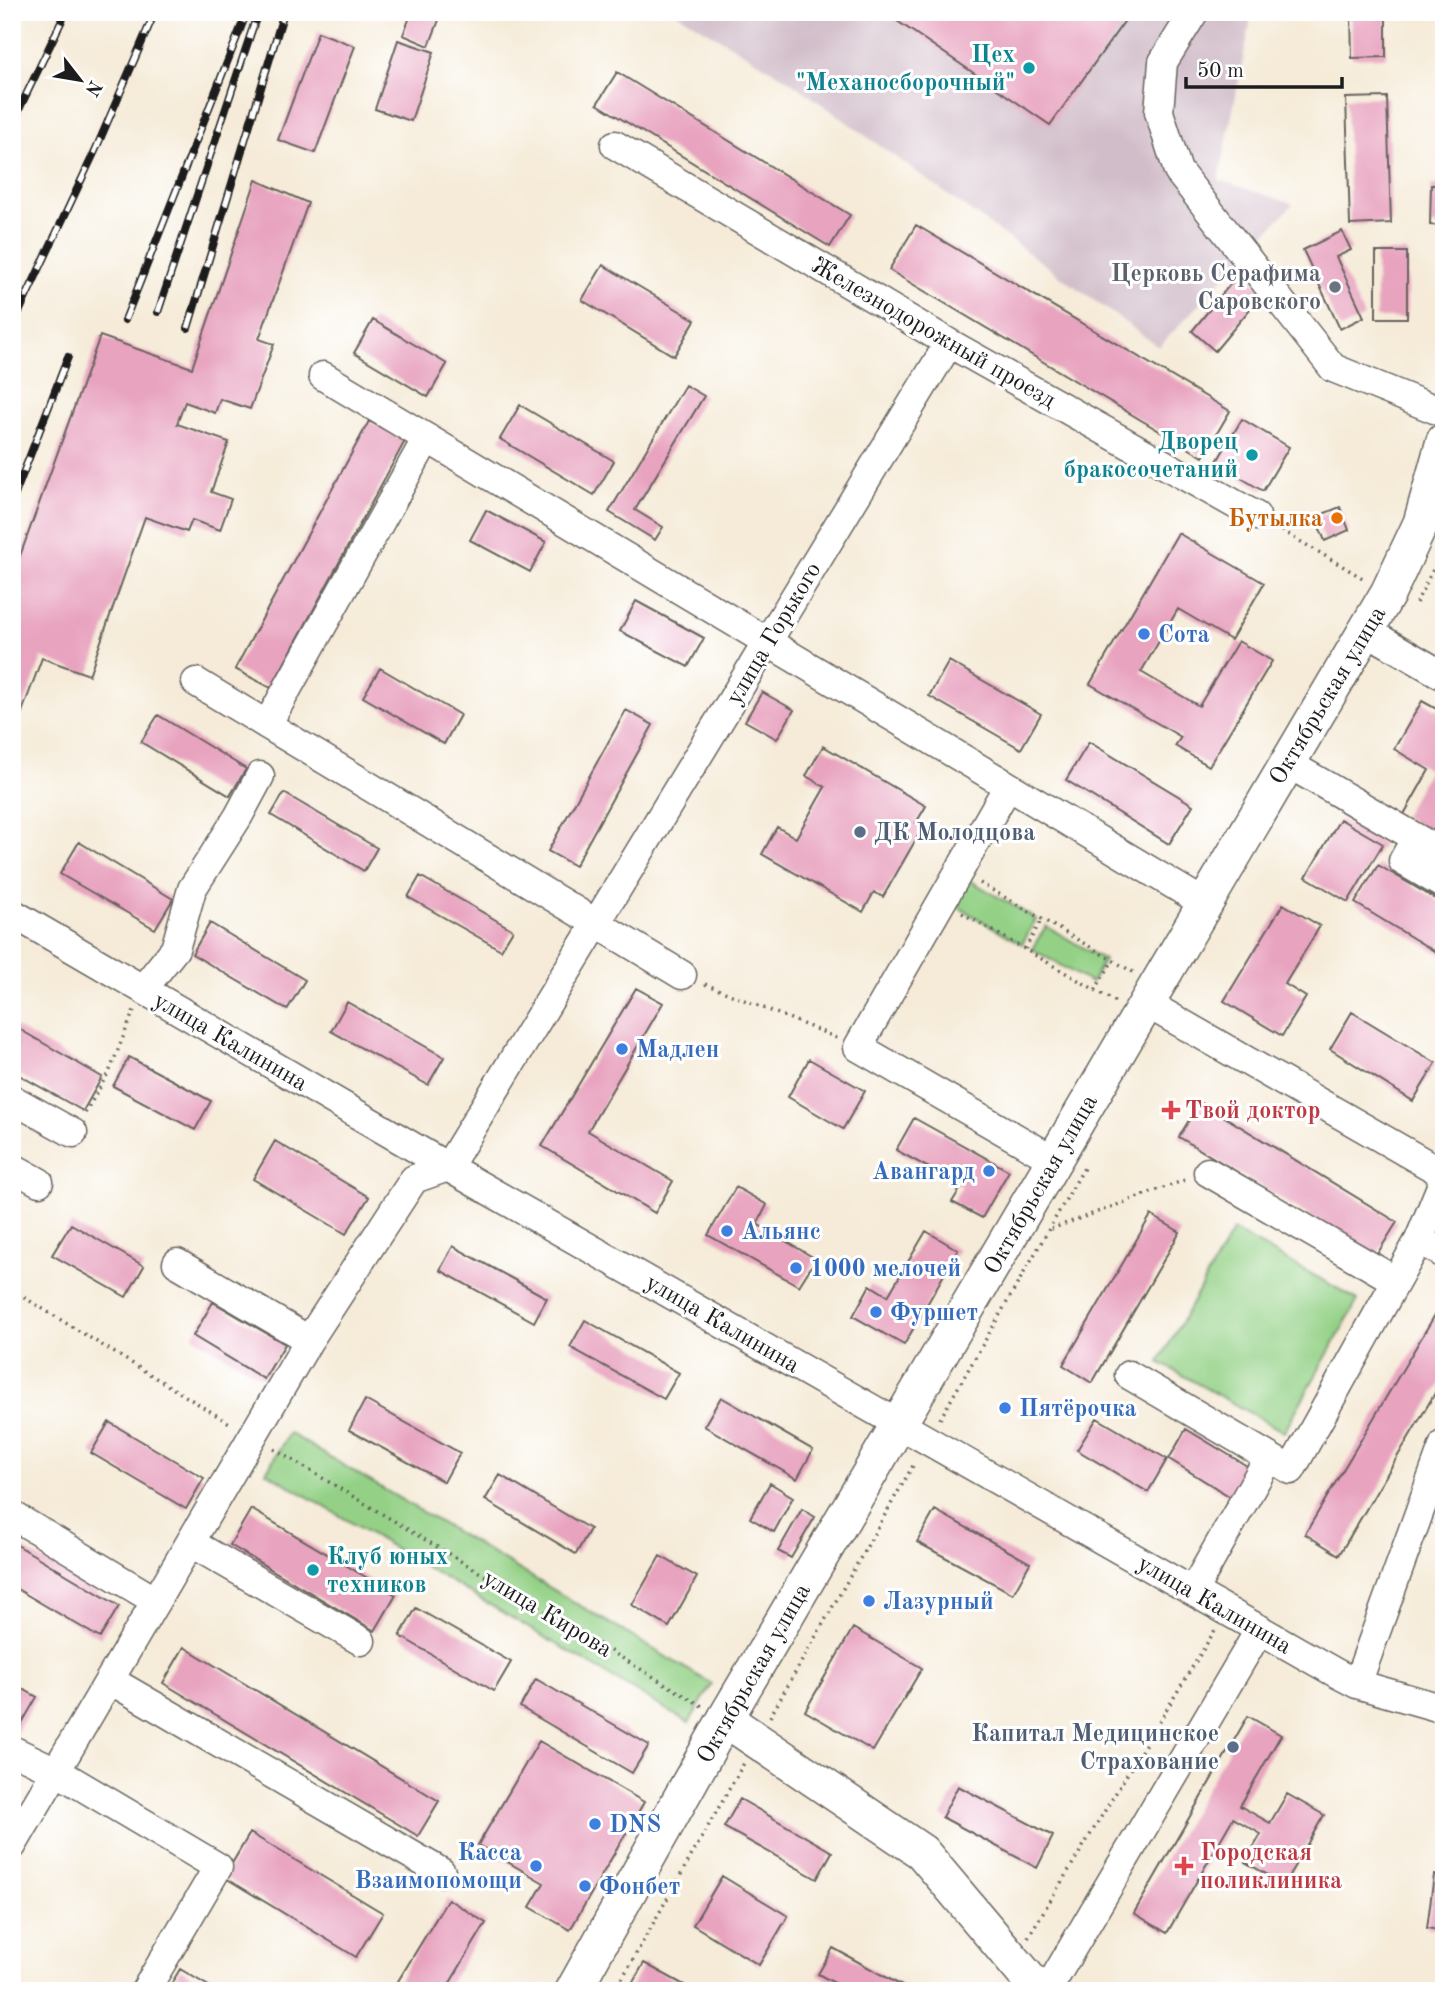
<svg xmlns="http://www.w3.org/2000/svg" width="1456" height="2003" viewBox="0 0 1456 2003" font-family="'Old Standard TT',serif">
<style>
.industrial{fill:#d1bdc9}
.green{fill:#94d187;stroke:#587652;stroke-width:2}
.building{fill:#e8a3bf}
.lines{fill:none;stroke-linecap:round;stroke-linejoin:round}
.minor-casing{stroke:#68645e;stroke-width:31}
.major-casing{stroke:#68645e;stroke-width:38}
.path{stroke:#68645e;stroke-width:3.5;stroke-dasharray:2 5;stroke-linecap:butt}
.minor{stroke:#fff;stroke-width:28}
.major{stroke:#fff;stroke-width:35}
.rail-casing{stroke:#1c1c1c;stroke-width:8}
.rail{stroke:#fff;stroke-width:5;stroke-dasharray:16;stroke-linecap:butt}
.culture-dot{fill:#0f9aa8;stroke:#fff;stroke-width:2.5}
.worship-dot{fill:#6b7280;stroke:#fff;stroke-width:2.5}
.food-dot{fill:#e8710a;stroke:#fff;stroke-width:2.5}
.shop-dot{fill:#3f7fe0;stroke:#fff;stroke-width:2.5}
.service-dot{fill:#5c6f8a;stroke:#fff;stroke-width:2.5}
.health-dot{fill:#e0444e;stroke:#fff;stroke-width:2.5}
.labels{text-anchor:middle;stroke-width:6;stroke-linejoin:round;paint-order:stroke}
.culture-label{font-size:24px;font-weight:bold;fill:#0d838f;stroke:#fff;text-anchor:end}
.worship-label{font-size:24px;font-weight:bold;fill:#5b616d;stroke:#fff;text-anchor:end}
.street-label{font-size:24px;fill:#1c1c1c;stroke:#fff}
.food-label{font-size:24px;font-weight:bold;fill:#c56008;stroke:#fff;text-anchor:end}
.shop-label{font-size:24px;font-weight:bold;fill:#366cbe;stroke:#fff;text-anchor:start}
.service-label{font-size:24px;font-weight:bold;fill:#4e5e75;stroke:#fff;text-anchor:start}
.health-label{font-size:24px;font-weight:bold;fill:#be3a42;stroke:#fff;text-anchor:start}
</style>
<rect width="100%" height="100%" fill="#fff"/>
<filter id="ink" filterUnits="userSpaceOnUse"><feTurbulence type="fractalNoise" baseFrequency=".0143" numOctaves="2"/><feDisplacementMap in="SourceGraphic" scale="14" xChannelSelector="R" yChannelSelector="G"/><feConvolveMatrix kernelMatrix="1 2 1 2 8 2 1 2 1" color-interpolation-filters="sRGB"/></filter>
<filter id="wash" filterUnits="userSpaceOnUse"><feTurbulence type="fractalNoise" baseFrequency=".00686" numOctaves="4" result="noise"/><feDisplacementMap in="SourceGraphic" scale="28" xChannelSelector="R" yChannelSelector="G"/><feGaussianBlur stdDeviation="1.57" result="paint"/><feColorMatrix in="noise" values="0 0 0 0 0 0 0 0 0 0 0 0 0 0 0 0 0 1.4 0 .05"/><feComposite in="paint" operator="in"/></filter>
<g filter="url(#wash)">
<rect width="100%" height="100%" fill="#f5ebd8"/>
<path class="industrial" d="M 675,12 L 1249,12 L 1250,24 L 1219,180 L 1293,204 L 1159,347 L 787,79 Z"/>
<path class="green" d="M 964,877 L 1036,919 L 1022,944 L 949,902 Z
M 1046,926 L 1104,960 L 1091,983 L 1032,949 Z
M 1233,1230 L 1358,1300 L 1284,1432 L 1159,1362 Z
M 289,1433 L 712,1684 L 689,1723 L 266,1472 Z"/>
<g id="blocks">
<path class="building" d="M 412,12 L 439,20 L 429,46 L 403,35 Z
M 884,12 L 1131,12 L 1050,125 Z
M 1351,12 L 1386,12 L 1386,57 L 1352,58 Z
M 318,32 L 355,46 L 315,153 L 278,140 Z
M 398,40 L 434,52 L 411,121 L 375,109 Z
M 617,72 L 850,215 L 830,247 L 597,104 Z
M 1387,97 L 1391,223 L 1350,225 L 1346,98 Z
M 256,180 L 308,203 L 259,339 L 274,344 L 250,409 L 220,399 L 215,413 L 185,402 L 177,424 L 229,442 L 211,492 L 231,499 L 220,530 L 192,520 L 187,532 L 145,517 L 89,675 L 42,658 L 12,739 L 12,578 L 100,336 L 192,368 Z
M 1431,185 L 1444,185 L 1444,226 L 1430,225 Z
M 916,225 L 1230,411 L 1203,457 L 889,270 Z
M 1342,231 L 1351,250 L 1336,257 L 1364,317 L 1340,329 L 1303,250 Z
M 1376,252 L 1407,252 L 1407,318 L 1376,318 Z
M 603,265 L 695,320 L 674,356 L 582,300 Z
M 1241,271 L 1265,291 L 1215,351 L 1192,331 Z
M 373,320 L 447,364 L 428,397 L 354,353 Z
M 685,385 L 704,396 L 635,510 L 663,527 L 655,540 L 609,512 Z
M 520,405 L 614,461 L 594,495 L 500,439 Z
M 1242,419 L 1289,447 L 1263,491 L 1216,463 Z
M 369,421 L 405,441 L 271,688 L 235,669 Z
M 1340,507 L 1349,530 L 1325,541 L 1315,517 Z
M 486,510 L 546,542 L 530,572 L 470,540 Z
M 1178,533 L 1264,583 L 1231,640 L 1178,609 L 1141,672 L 1199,706 L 1238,641 L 1272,661 L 1209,766 L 1175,746 L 1181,737 L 1090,684 Z
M 636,601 L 704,638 L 688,667 L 620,631 Z
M 949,661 L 1041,714 L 1021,749 L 929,696 Z
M 380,668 L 460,715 L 444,744 L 363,697 Z
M 762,692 L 794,710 L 777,739 L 745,721 Z
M 1422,701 L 1444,713 L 1444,813 L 1432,833 L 1403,816 L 1429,770 L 1394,749 Z
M 626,710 L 653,725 L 575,866 L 548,851 Z
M 158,715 L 246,769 L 230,796 L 141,742 Z
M 1089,742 L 1193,805 L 1169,844 L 1066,780 Z
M 823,746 L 926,806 L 916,823 L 923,827 L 883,897 L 874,892 L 863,912 L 762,854 L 777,827 L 796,838 L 825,787 L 806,776 Z
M 284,793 L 377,848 L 364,871 L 271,815 Z
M 1340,819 L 1383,844 L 1348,902 L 1306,877 Z
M 79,842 L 173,899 L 155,929 L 60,874 Z
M 1378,865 L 1444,904 L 1444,957 L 1355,903 Z
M 420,876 L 513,930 L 501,950 L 408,897 Z
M 1283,904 L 1320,926 L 1285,984 L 1306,997 L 1282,1036 L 1224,1001 Z
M 210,923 L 305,980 L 287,1010 L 192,954 Z
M 636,988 L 663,1003 L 588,1131 L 673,1181 L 655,1213 L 542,1146 Z
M 347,1002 L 444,1057 L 428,1085 L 331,1031 Z
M 1352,1012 L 1436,1063 L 1413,1101 L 1330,1049 Z
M 12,1025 L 102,1077 L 83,1111 L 12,1071 Z
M 129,1057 L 211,1101 L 195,1130 L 113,1086 Z
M 809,1059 L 865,1091 L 843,1129 L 788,1097 Z
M 1200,1102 L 1397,1222 L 1376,1256 L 1179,1137 Z
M 914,1118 L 1009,1171 L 982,1218 L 952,1202 L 962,1186 L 896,1150 Z
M 275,1141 L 369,1197 L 346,1234 L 253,1179 Z
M 736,1187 L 767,1205 L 757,1224 L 816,1259 L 799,1286 L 708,1235 Z
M 1151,1215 L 1180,1232 L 1092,1383 L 1063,1365 Z
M 71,1224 L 144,1266 L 126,1297 L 52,1255 Z
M 926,1231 L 958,1250 L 904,1345 L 853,1316 L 870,1285 L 888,1296 Z
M 453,1246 L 547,1298 L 534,1322 L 440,1270 Z
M 213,1302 L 285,1344 L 264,1379 L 193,1336 Z
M 1439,1308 L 1444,1311 L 1444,1378 L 1339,1555 L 1305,1534 Z
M 585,1320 L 679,1373 L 664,1399 L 570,1347 Z
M 721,1397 L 813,1450 L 797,1479 L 704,1426 Z
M 365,1400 L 460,1453 L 444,1482 L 349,1430 Z
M 1097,1418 L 1167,1459 L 1148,1492 L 1077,1450 Z
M 109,1422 L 204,1478 L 186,1509 L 91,1453 Z
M 1186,1429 L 1252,1469 L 1234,1499 L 1169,1459 Z
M 500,1475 L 590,1529 L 576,1554 L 485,1500 Z
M 770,1483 L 793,1497 L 774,1532 L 750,1518 Z
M 251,1509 L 396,1595 L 375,1631 L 230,1545 Z
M 802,1509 L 815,1517 L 791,1558 L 778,1551 Z
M 935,1510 L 1030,1563 L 1013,1594 L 917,1542 Z
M 12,1542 L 119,1606 L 100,1638 L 12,1586 Z
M 660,1556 L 697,1577 L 669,1627 L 632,1605 Z
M 416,1608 L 511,1662 L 494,1691 L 400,1636 Z
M 853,1628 L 922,1668 L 873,1751 L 805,1711 Z
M 184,1647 L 439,1801 L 418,1836 L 163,1683 Z
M 536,1679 L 649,1745 L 632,1773 L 520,1707 Z
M 12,1683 L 37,1697 L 15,1735 L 12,1734 Z
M 1248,1716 L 1281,1735 L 1240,1806 L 1270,1823 L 1287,1794 L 1324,1815 L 1284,1884 L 1245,1862 L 1261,1834 L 1233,1818 L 1167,1933 L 1134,1913 Z
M 539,1741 L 644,1802 L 570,1930 L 530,1907 L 544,1883 L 478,1845 Z
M 958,1786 L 1053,1836 L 1037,1868 L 942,1817 Z
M 740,1799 L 832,1852 L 817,1879 L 724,1827 Z
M 250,1833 L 383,1913 L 356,1957 L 224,1877 Z
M 1434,1875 L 1444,1876 L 1444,1931 L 1427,1928 Z
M 722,1876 L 788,1916 L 759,1965 L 693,1925 Z
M 448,1899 L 486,1923 L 445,1991 L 392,1991 Z
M 833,1948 L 911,1991 L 849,1991 L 818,1974 Z
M 644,1963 L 695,1991 L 628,1991 Z
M 180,1969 L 217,1991 L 167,1991 Z"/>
</g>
</g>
<g filter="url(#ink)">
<use href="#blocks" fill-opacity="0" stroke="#68645e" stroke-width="2"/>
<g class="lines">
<g class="minor-casing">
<path id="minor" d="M 1194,12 L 1163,62 L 1159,112 L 1178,171 L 1333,368 L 1444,413
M 615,145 L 949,343 L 1256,516
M 323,376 L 1204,903
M 1365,630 L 1444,676
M 196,682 L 682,975
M 267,725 L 427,438
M 1287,763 L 1444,854
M 1008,786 L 858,1047 L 1054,1160
M 1416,838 L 1403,861 L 1444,885
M 12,913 L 458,1173 L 1336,1673 L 1357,1684 L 1444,1709
M 143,989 L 175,949 L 192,889 L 238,817 L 260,776
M 1146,1003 L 1444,1174
M 12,1099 L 73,1133
M 12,1167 L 39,1182
M 1208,1172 L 1396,1281
M 1419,1240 L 1444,1254
M 177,1263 L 309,1340
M 1129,1375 L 1291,1470 L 1419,1240 L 1444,1179
M 12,1515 L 156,1601
M 191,1543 L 361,1641
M 1193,1591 L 1269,1457
M 110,1680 L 441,1872
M 1357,1684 L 1444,1444
M 12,1750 L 56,1771 L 218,1867 L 145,1991
M 12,1846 L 309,1340 L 414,1179 L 448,1167 L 949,343
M 1047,1991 L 1260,1629"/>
</g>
<g class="major-casing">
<path id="major" d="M 725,1719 L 922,1852 L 1039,1991
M 573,1991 L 725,1719 L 1388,593 L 1421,523 L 1444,441"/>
</g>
<path class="path" d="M 1276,527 L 1366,580
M 1416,603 L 1444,548
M 980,883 L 1133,972
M 962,913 L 1116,1002
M 1025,949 L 1042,919
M 705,984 L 837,1038
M 1095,990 L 1113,960
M 85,1113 L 110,1070 L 134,1010
M 1051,1229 L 1185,1180
M 12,1290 L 231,1424
M 940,1419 L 1084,1168
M 274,1449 L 702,1706
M 770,1717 L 915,1462
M 1028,1937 L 1215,1630
M 615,1991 L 744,1763"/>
<use href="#minor" class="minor"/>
<use href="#major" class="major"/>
<g class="rail-casing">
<path id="rail" d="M 12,124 L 66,12
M 158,312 L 258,12
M 125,320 L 247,12
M 12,327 L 95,151 L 155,12
M 188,328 L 284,12
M 12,502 L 68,357"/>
</g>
<use href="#rail" class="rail"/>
</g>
</g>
<g class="culture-dot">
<circle cx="1029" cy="68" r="7"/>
<circle cx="1252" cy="455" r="7"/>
<circle cx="313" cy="1570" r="7"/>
</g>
<circle class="worship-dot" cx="1335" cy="287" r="7"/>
<circle class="food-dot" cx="1337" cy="518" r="7"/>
<g class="shop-dot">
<circle cx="1144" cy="634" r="7"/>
<circle cx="622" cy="1049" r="7"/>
<circle cx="989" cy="1171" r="7"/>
<circle cx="727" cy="1231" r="7"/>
<circle cx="796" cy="1268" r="7"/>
<circle cx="876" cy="1312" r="7"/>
<circle cx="1005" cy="1408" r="7"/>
<circle cx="869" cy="1601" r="7"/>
<circle cx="595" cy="1824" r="7"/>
<circle cx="536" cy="1866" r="7"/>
<circle cx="585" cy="1886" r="7"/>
</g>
<g class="service-dot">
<circle cx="860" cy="832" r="7"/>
<circle cx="1233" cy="1747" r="7"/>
</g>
<g class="health-dot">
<path d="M1167.5 1099.5h7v7h7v7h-7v7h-7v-7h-7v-7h7z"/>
<path d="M1180.5 1855.5h7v7h7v7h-7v7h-7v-7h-7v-7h7z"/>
</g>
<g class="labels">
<g class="culture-label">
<text x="1015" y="62">Цех<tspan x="1015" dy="28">"Механосборочный"</tspan></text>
<text x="1238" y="449">Дворец<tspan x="1238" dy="28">бракосочетаний</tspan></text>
<text x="327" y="1564" text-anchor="start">Клуб юных<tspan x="327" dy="28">техников</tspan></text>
</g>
<g class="worship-label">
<text x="1321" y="281">Церковь Серафима<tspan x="1321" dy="28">Саровского</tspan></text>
</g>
<g class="street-label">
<text transform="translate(934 332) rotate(30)" y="8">Железнодорожный проезд</text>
<text transform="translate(773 633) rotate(-59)" y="8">улица Горького</text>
<text transform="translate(1327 695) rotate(-59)" y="8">Октябрьская улица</text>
<text transform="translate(231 1041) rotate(30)" y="8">улица Калинина</text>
<text transform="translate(1040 1184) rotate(-60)" y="8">Октябрьская улица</text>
<text transform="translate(723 1323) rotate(30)" y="8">улица Калинина</text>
<text transform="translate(1215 1604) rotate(30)" y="8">улица Калинина</text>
<text transform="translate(548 1613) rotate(31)" y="8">улица Кирова</text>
<text transform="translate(753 1673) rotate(-60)" y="8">Октябрьская улица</text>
</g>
<g class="food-label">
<text x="1323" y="526">Бутылка</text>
</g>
<g class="shop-label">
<text x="1158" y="642">Сота</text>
<text x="636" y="1057">Мадлен</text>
<text x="975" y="1179" text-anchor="end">Авангард</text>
<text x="741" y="1239">Альянс</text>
<text x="810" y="1276">1000 мелочей</text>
<text x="890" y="1320">Фуршет</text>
<text x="1019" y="1416">Пятёрочка</text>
<text x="883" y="1609">Лазурный</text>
<text x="609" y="1832">DNS</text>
<text x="522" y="1860" text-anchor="end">Касса<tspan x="522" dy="28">Взаимопомощи</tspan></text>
<text x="599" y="1894">Фонбет</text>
</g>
<g class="service-label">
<text x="874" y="840">ДК Молодцова</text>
<text x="1219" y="1741" text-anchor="end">Капитал Медицинское<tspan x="1219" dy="28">Страхование</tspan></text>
</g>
<g class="health-label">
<text x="1185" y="1118">Твой доктор</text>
<text x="1200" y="1860">Городская<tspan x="1200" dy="28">поликлиника</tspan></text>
</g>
</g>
<rect width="1456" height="2003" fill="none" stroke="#fff" stroke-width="42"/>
<g transform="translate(80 80) rotate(121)" stroke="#ffffff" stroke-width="5" paint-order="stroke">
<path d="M0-5L12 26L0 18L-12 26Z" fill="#1c1c1c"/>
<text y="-10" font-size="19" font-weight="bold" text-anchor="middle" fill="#1c1c1c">N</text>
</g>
<path d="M1186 77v10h156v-10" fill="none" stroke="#1c1c1c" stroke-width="3.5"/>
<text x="1197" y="77" font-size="21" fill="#1c1c1c" stroke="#ffffff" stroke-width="5" paint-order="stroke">50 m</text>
</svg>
